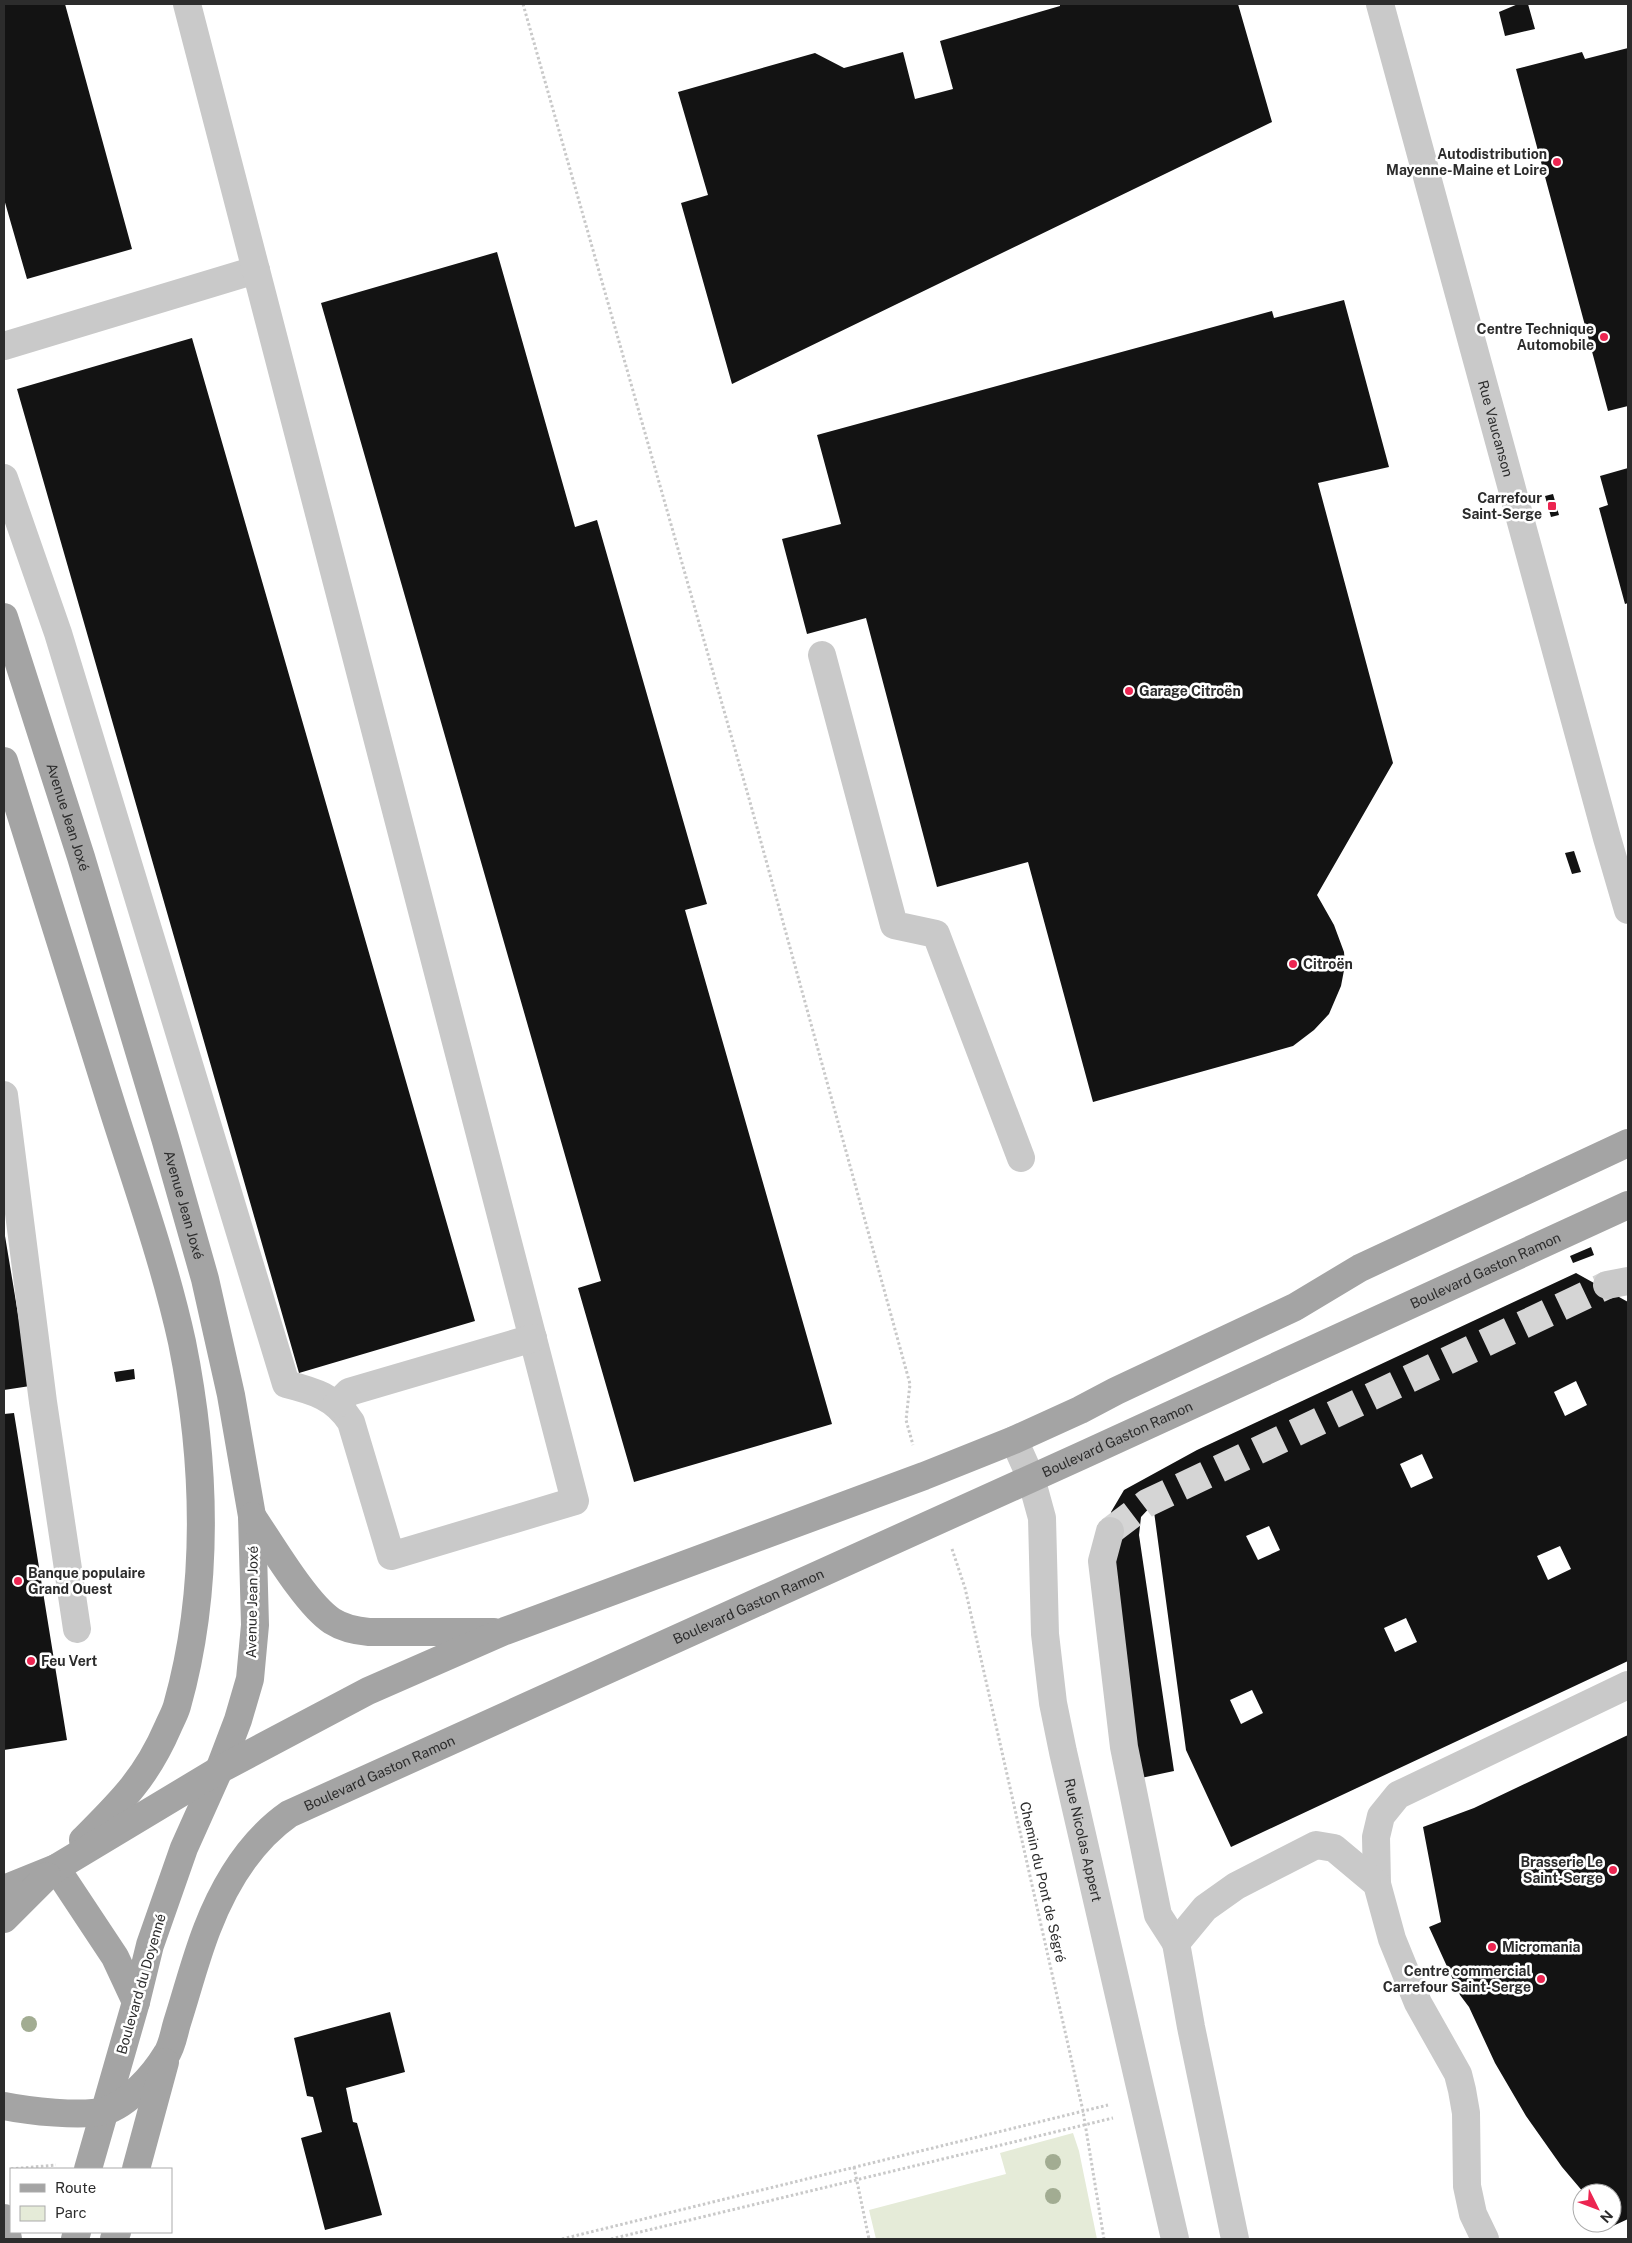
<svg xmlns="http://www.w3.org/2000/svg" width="1632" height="2243" viewBox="0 0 1632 2243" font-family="'Public Sans',sans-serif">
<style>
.green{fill:#e5ebd8}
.building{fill:#131313;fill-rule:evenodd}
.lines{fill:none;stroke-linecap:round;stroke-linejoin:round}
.minor-tunnel{stroke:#d5d5d5;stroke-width:28;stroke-dasharray:28 14;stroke-linecap:butt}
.path{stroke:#c9c9c9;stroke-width:3;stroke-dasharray:2.5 2.5;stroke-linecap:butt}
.minor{stroke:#c9c9c9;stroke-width:28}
.major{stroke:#a4a4a4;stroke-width:28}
.tree{fill:#a2ac92}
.poi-dot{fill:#ec2551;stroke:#fff;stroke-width:2}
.labels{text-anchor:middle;stroke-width:5;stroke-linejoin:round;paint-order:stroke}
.poi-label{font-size:14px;font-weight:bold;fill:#2c2c2c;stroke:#fff;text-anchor:end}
.street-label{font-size:14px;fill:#2c2c2c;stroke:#fff}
</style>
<rect width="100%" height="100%" fill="#fff"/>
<path class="green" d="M 1073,2133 L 1079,2151 L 1097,2239 L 876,2239 L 869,2210 L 1006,2174 L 1000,2153 Z"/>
<path class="building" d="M 4,4 L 65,4 L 132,249 L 27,279 L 4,199 Z
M 1060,4 L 1238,4 L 1272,122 L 732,384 L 681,203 L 708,195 L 678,92 L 815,53 L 844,68 L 903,52 L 915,99 L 953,89 L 940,41 L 1060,6 Z
M 1518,4 L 1528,4 L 1535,29 L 1505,36 L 1499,12 Z
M 1628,48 L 1628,406 L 1608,411 L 1516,69 L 1582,52 L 1585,59 Z
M 497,252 L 575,527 L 597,520 L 707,904 L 685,910 L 832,1424 L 634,1482 L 578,1288 L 601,1281 L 321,303 Z
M 1344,300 L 1389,467 L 1318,483 L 1393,763 L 1317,895 L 1334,925 L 1344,952 L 1345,965 L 1341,986 L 1329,1014 L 1314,1030 L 1293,1046 L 1093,1102 L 1028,862 L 937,887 L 866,618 L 807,634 L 782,539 L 841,524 L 817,435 L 1272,311 L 1274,318 Z
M 192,338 L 475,1321 L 299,1373 L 17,389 Z
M 1628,468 L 1628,603 L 1625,604 L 1599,508 L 1608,505 L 1600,476 Z
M 1553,494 L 1559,515 L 1551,517 L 1545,496 Z
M 1574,851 L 1581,872 L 1572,874 L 1565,853 Z
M 4,1230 L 30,1386 L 4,1390 Z
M 1591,1247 L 1594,1255 L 1573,1263 L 1570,1256 Z
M 1576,1273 L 1628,1302 L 1628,1661 L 1231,1847 L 1186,1750 L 1153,1504 L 1141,1517 L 1139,1535 L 1174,1771 L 1141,1778 L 1109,1537 L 1111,1512 L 1124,1490 L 1197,1450 ZM 1576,1381 L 1587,1405 L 1565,1416 L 1554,1392 ZM 1422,1454 L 1433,1478 L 1411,1488 L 1400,1464 ZM 1269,1526 L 1280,1550 L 1258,1560 L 1246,1536 ZM 1560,1546 L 1571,1569 L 1548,1580 L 1537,1556 ZM 1406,1618 L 1417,1642 L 1395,1652 L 1384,1628 ZM 1252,1690 L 1263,1713 L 1241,1724 L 1230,1700 Z
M 134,1369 L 135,1379 L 116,1382 L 114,1372 Z
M 14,1413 L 67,1740 L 4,1750 L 4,1414 Z
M 1628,1735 L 1628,2219 L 1613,2226 L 1610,2223 L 1612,2223 L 1612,2193 L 1584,2193 L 1562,2167 L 1526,2116 L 1495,2063 L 1469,2007 L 1460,1995 L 1429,1927 L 1441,1922 L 1423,1827 L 1474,1808 Z
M 390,2012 L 405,2072 L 346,2088 L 353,2122 L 357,2123 L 382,2215 L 325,2230 L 301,2138 L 322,2132 L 313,2097 L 307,2096 L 294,2038 Z"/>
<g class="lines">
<path class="minor-tunnel" d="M 1110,1531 L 1147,1503 L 1607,1285"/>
<path class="path" d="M 523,4 L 750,802 L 910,1384 L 906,1420 L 913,1445
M 952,1549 L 965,1588 L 1083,2111 L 1104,2239
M 854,2167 L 869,2239
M 11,2169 L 56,2165
M 562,2239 L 1108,2105
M 611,2239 L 1113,2118"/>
<g class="minor">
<path id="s1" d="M 1380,4 L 1607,838 L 1628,910"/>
<path d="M 4,346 L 256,270"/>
<path d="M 4,478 L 58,633 L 286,1384 C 314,1391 335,1397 351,1422 L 391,1556 L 575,1501 L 187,4"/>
<path d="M 822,655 L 894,925 L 936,934 L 1021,1158"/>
<path d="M 4,1095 L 43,1402 L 77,1629"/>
<path d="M 1607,1285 L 1628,1281"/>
<path d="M 337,1404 L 349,1392 L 533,1338"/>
<path id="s2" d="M 1014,1440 L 1031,1478 L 1042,1518 L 1045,1634 L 1053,1703 L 1063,1752 L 1175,2239"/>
<path d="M 1110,1531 L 1102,1561 L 1124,1747 L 1158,1915 L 1176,1943"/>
<path d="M 1377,1884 L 1376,1837 L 1381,1816 L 1398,1795 L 1628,1685"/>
<path d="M 1235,2239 L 1191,2027 L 1176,1943 L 1205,1908 L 1236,1886 L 1316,1845 L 1334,1848 L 1377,1884 L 1392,1939 L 1418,2003 L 1458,2074 L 1462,2090 L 1466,2113 L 1467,2186 L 1473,2214 L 1485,2239"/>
</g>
<g class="major">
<path id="s3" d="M 4,617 L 81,857 L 165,1138 L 205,1279 L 231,1395 L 252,1516 L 255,1625 L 250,1679 L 238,1720 L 219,1770 L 184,1848 L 150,1945 L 136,2002 L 88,2169"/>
<path d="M 4,761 C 39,874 75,987 110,1100 C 135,1180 164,1260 182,1342 C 206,1461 210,1589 177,1706 C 175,1713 171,1720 168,1727 C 146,1778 121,1802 83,1840"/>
<path d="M 252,1516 C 271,1544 306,1604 332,1621 C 343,1628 357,1631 369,1632 L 494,1632"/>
<path d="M 56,1868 L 115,1957 L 136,2002"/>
<path d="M 4,1889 L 56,1868 L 219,1770 L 368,1691 L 505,1631 L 924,1476 L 1014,1440 L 1080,1410 L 1116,1391 L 1295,1307 L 1360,1268 L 1628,1143"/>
<path d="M 4,1919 L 47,1876"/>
<path id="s4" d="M 4,2106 C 28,2111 82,2117 105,2111 C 128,2104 154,2075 166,2055 C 172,2047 174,2033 177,2023 C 187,1992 195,1960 207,1929 C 224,1885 249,1842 289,1814 L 1083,1455 L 1628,1205"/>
<path d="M 136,2169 L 165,2062"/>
<path d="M 4,2218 L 8,2239"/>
<path d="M 75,2239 L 77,2232"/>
<path d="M 114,2239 L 117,2232"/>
</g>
</g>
<g class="tree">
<circle cx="29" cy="2024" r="8"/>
<circle cx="1053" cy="2162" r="8"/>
<circle cx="1053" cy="2196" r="8"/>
</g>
<g class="poi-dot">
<circle cx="1557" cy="162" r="5"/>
<circle cx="1604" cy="337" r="5"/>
<rect x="1547" y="501" width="10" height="10" rx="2.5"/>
<circle cx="1129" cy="691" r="5"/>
<circle cx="1293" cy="964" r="5"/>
<circle cx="18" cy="1581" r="5"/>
<circle cx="31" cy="1661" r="5"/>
<circle cx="1613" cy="1870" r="5"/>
<circle cx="1492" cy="1947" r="5"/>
<circle cx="1541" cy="1979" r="5"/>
</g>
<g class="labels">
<g class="poi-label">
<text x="1547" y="159">Autodistribution<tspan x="1547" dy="16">Mayenne-Maine et Loire</tspan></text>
<text x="1594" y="334">Centre Technique<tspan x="1594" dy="16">Automobile</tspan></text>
<text x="1542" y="503">Carrefour<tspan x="1542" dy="16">Saint-Serge</tspan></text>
<text x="1139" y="696" text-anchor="start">Garage Citroën</text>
<text x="1303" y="969" text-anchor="start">Citroën</text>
<text x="28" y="1578" text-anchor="start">Banque populaire<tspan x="28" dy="16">Grand Ouest</tspan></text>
<text x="41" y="1666" text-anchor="start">Feu Vert</text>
<text x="1603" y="1867">Brasserie Le<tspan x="1603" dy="16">Saint-Serge</tspan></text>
<text x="1502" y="1952" text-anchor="start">Micromania</text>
<text x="1531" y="1976">Centre commercial<tspan x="1531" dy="16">Carrefour Saint-Serge</tspan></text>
</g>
<g class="street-label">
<text dy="5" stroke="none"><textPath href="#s1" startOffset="440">Rue Vaucanson</textPath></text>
<text dy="5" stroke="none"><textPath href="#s3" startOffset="210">Avenue Jean Joxé</textPath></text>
<text dy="5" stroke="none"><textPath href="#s3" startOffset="615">Avenue Jean Joxé</textPath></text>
<text dy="5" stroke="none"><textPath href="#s4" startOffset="1776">Boulevard Gaston Ramon</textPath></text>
<text dy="5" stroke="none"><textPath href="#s4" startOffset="1371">Boulevard Gaston Ramon</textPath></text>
<text transform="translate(252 1602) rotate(-89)" y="5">Avenue Jean Joxé</text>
<text dy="5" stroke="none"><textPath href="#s4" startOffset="966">Boulevard Gaston Ramon</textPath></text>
<text dy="5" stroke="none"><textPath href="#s4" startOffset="561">Boulevard Gaston Ramon</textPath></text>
<text dy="5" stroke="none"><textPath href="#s2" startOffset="409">Rue Nicolas Appert</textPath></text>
<text transform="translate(1043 1882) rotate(77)" y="5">Chemin du Pont de Ségré</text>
<text transform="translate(141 1984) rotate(-74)" y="5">Boulevard du Doyenné</text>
</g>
</g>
<rect width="1632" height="2243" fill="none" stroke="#2c2c2c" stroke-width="10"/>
<rect x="10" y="2168" width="162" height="65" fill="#ffffff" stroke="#ababab"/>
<rect x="20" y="2184" width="25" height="8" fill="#a4a4a4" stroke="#ababab"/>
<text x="55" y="2193" font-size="15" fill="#2c2c2c">Route</text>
<rect x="20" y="2206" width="25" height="15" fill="#e5ebd8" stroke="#ababab"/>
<text x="55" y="2218" font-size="15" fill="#2c2c2c">Parc</text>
<g transform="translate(1597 2208) rotate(132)"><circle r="24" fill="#ffffff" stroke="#ababab"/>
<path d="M0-4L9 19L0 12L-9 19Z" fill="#ec2551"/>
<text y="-8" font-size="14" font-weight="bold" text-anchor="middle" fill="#2c2c2c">N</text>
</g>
</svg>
